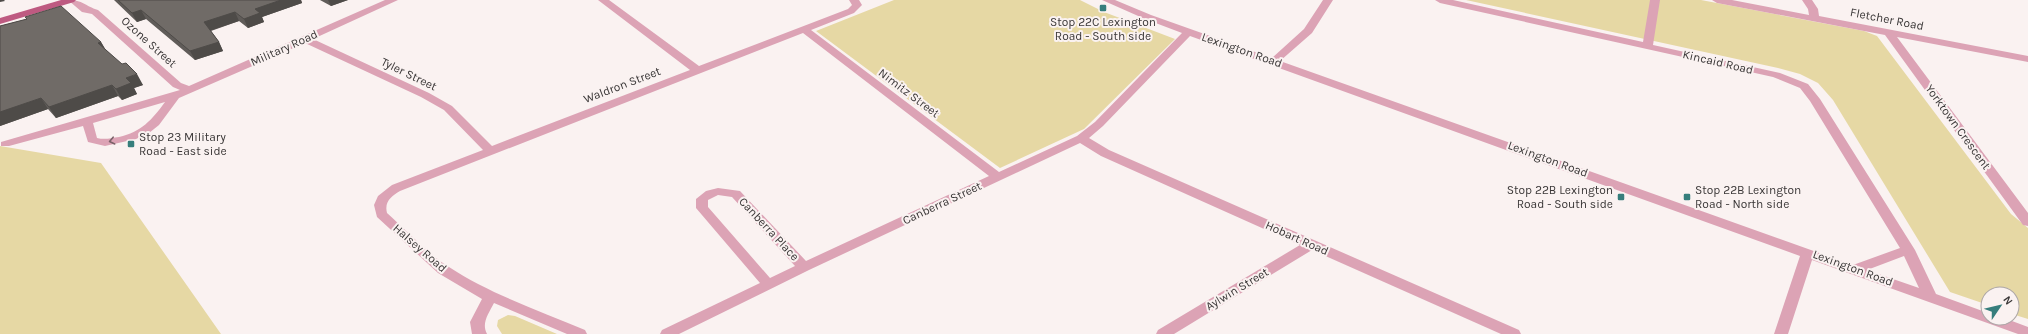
<svg xmlns="http://www.w3.org/2000/svg" width="2028" height="334" viewBox="0 0 2028 334" font-family="Karla,sans-serif">
<style>
.green{fill:#e6d8a4}
.lines{fill:none;stroke-linecap:round;stroke-linejoin:round}
.minor{fill:#dca3b5;fill-rule:evenodd}
.major{fill:#be5a81;fill-rule:evenodd}
.wall{fill:#605c59}
.shaded-wall{fill:#4e4b48}
.building{fill:#706b67;stroke:#4e4b48}
.oneway{stroke:#7b6269}
.poi-dot{fill:#367e7c;stroke:#faf2f1;stroke-width:1.5}
.labels{text-anchor:middle;stroke-width:4;stroke-linejoin:round;paint-order:stroke}
.street-label{font-size:12px;fill:#3a3737;stroke:#faf2f1}
.poi-label{font-size:12px;fill:#3a3737;stroke:#faf2f1;text-anchor:start}
</style>
<rect width="100%" height="100%" fill="#faf2f1"/>
<path class="green" d="M 894,0 L 1080,0 L 1104,12 L 1175,39 L 1084,129 L 1000,168 L 816,31 Z
M 1466,0 L 1701,0 L 1864,31 L 1877,36 L 2011,214 L 2028,228 L 2028,319 L 2012,314 L 2012,294 L 1988,294 L 1988,305 L 1950,292 L 1833,100 L 1818,83 L 1800,74 L 1778,68 Z
M 0,146 L 101,163 L 221,334 L 0,334 Z
M 508,315 L 515,316 L 557,334 L 502,334 L 497,326 L 498,320 Z"/>
<g class="lines">
<path class="minor" d="M 68,0 C 83,0 85,6 98,10 L 181,83 L 189,86 L 385,0 L 398,0 L 313,39 L 429,93 L 452,106 L 492,146 L 690,70 L 598,0 L 609,0 L 699,66 L 848,9 L 852,5 L 849,0 L 859,0 L 862,5 L 854,13 L 811,30 L 999,172 L 1077,136 L 1095,122 L 1182,33 L 1145,19 L 1102,0 L 1115,0 L 1151,15 L 1272,58 L 1304,29 L 1323,0 L 1333,0 L 1312,33 L 1280,61 L 1853,265 L 1900,248 L 1810,101 L 1800,88 L 1773,77 L 1440,3 L 1435,0 L 1453,0 L 1643,42 L 1650,0 L 1660,0 L 1653,45 L 1780,73 L 1808,84 L 1820,99 L 1915,250 L 1936,294 L 1988,313 L 1988,318 L 2004,318 L 2028,327 L 2028,334 L 2018,334 L 1812,260 L 1788,334 L 1774,334 L 1800,256 L 1190,36 L 1103,126 L 1089,138 L 1109,150 L 1519,330 L 1521,334 L 1501,334 L 1312,250 L 1174,334 L 1156,334 L 1158,330 L 1300,245 L 1101,156 L 1080,143 L 809,270 L 679,334 L 660,334 L 662,330 L 760,283 L 696,208 L 696,199 L 706,191 L 718,188 L 740,191 L 806,261 L 989,176 L 803,33 L 400,191 C 392,196 384,201 387,213 C 405,229 429,255 449,267 C 490,294 540,311 585,330 L 587,334 L 567,334 L 494,303 C 489,313 481,323 487,334 L 472,334 L 470,322 L 482,299 L 438,273 L 377,217 L 374,205 L 378,196 L 392,185 L 483,150 L 444,110 L 421,97 L 305,43 L 179,98 L 159,125 L 149,133 L 136,139 L 105,146 L 88,142 L 83,126 L 9,146 L 1,146 L 1,142 L 180,90 L 173,87 L 92,14 L 82,12 ZM 165,102 C 152,120 141,132 119,137 C 111,138 105,140 97,138 L 93,123 ZM 718,195 L 732,197 L 795,266 L 770,278 L 708,207 L 708,200 ZM 1904,256 L 1919,288 L 1867,270 Z
M 1712,0 L 1732,0 L 1809,15 L 1808,9 L 1802,0 L 1812,0 L 1818,9 L 1819,16 L 2028,56 L 2028,62 L 1897,37 L 2028,213 L 2028,226 L 2023,225 L 1885,35 L 1717,3 Z"/>
<path class="major" d="M 61,0 L 76,0 L 74,2 L 0,24 L 0,18 Z"/>
</g>
<path class="wall" d="M 114,0 L 301,0 L 302,3 L 262,17 L 264,22 L 248,28 L 239,21 L 211,31 L 219,42 L 223,51 L 195,60 L 146,19 L 137,22 Z
M 320,0 L 348,0 L 331,6 Z
M 25,17 L 101,42 L 105,49 L 143,85 L 134,88 L 137,94 L 122,100 L 118,96 L 56,118 L 48,109 L 0,126 L 0,26 L 27,19 Z"/>
<path class="shaded-wall" d="M 0,0 L 4,0 L 5,1 L 0,2 Z
M 281,0 L 301,0 L 302,3 L 262,17 L 264,22 L 248,28 L 244,19 L 255,9 Z
M 328,0 L 348,0 L 331,6 Z
M 141,10 L 146,19 L 137,22 L 132,13 Z
M 235,12 L 239,21 L 209,31 L 204,22 Z
M 101,42 L 107,52 L 98,43 Z
M 219,42 L 223,51 L 195,60 L 190,51 Z
M 137,74 L 143,85 L 134,88 L 137,94 L 122,100 L 116,89 L 126,78 Z
M 112,85 L 118,96 L 56,118 L 49,107 Z
M 41,98 L 48,109 L 0,126 L 0,112 Z"/>
<path class="building" d="M 118,0 L 281,0 L 255,9 L 260,13 L 244,19 L 235,12 L 204,22 L 219,42 L 190,51 L 141,10 L 132,13 Z
M 61,6 L 101,42 L 98,43 L 122,64 L 126,63 L 137,74 L 126,78 L 131,83 L 116,89 L 112,85 L 49,107 L 41,98 L 0,112 L 0,26 L 27,19 L 25,17 Z"/>
<defs><path id="oneway-chevron" d="M-2-3.5L2.5 0L-2 3.5" fill="none" stroke-width="1.6" stroke-linecap="round" stroke-linejoin="round"/></defs>
<use class="oneway" href="#oneway-chevron" transform="translate(112 141) rotate(167)"/>
<g class="poi-dot">
<rect x="1099" y="4" width="8" height="8" rx="2"/>
<rect x="127" y="140" width="8" height="8" rx="2"/>
<rect x="1617" y="193" width="8" height="8" rx="2"/>
<rect x="1683" y="193" width="8" height="8" rx="2"/>
</g>
<g class="labels">
<g class="street-label">
<text transform="translate(1887 19) rotate(11)" y="4">Fletcher Road</text>
<text transform="translate(149 42) rotate(42)" y="4">Ozone Street</text>
<text transform="translate(284 48) rotate(-24)" y="4">Military Road</text>
<text transform="translate(1242 50) rotate(19)" y="4">Lexington Road</text>
<text transform="translate(1718 62) rotate(13)" y="4">Kincaid Road</text>
<text transform="translate(409 74) rotate(26)" y="4">Tyler Street</text>
<text transform="translate(622 85) rotate(-21)" y="4">Waldron Street</text>
<text transform="translate(909 93) rotate(37)" y="4">Nimitz Street</text>
<text transform="translate(1958 127) rotate(54)" y="4">Yorktown Crescent</text>
<text transform="translate(1548 159) rotate(20)" y="4">Lexington Road</text>
<text transform="translate(942 203) rotate(-25)" y="4">Canberra Street</text>
<text transform="translate(769 229) rotate(47)" y="4">Canberra Place</text>
<text transform="translate(1297 238) rotate(24)" y="4">Hobart Road</text>
<text transform="translate(420 248) rotate(41)" y="4">Halsey Road</text>
<text transform="translate(1853 268) rotate(20)" y="4">Lexington Road</text>
<text transform="translate(1237 289) rotate(-31)" y="4">Aylwin Street</text>
</g>
<g class="poi-label">
<text x="1103" y="26" text-anchor="middle">Stop 22C Lexington<tspan x="1103" dy="14">Road - South side</tspan></text>
<text x="139" y="141">Stop 23 Military<tspan x="139" dy="14">Road - East side</tspan></text>
<text x="1613" y="194" text-anchor="end">Stop 22B Lexington<tspan x="1613" dy="14">Road - South side</tspan></text>
<text x="1695" y="194">Stop 22B Lexington<tspan x="1695" dy="14">Road - North side</tspan></text>
</g>
</g>
<g transform="translate(2000 306) rotate(55)"><circle r="19" fill="#faf2f1" stroke="#ada7a7"/>
<path d="M0-3L7 15L0 10L-7 15Z" fill="#367e7c"/>
<text y="-6" font-size="11" font-weight="bold" text-anchor="middle" fill="#3a3737">N</text>
</g>
</svg>
